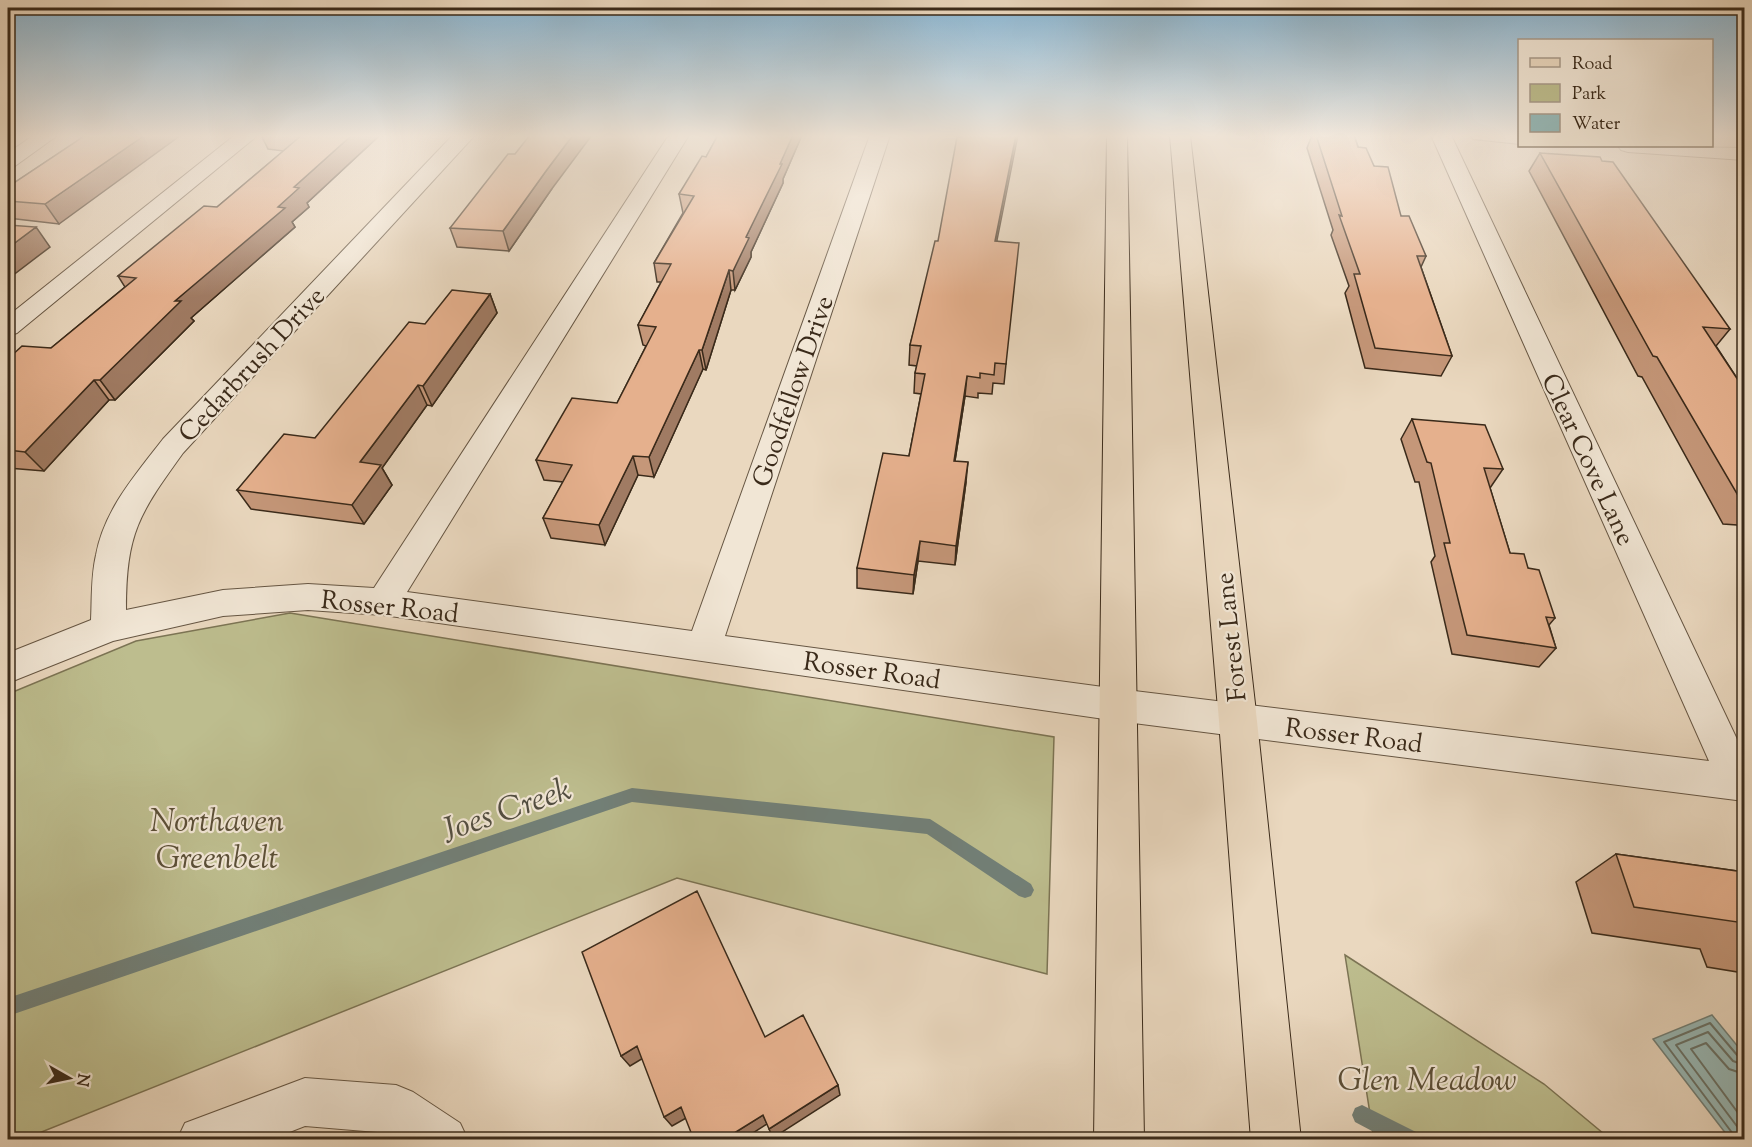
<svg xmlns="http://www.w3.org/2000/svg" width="1752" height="1147" viewBox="0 0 1752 1147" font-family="'Sorts Mill Goudy',serif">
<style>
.green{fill:#bdbd8e;stroke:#7c7454;stroke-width:1.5}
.water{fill:#98b9b7;stroke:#728078;stroke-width:1.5}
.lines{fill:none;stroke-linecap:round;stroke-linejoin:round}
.shore{stroke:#697268;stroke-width:2}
.stream{fill:#728078;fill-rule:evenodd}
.minor-casing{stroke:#665643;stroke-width:2}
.major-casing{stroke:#3a2a1a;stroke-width:2}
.minor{fill:#f1e6d5;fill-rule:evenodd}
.major{fill:#ead8bf;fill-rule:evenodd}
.wall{fill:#c59779;stroke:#3a2a1a;stroke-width:1.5}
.shaded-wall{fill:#a07b63;stroke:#3a2a1a;stroke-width:1.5}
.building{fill:#e5b08d;stroke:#3a2a1a;stroke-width:1.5}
.labels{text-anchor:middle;stroke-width:4.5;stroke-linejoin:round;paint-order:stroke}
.street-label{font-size:26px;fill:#3a2a1a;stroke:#f1e6d5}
.near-park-label{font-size:32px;font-style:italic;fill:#5b4f37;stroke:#f1e6d5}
.near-water-label{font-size:33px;font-style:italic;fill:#524e41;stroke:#f1e6d5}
</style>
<rect width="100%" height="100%" fill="#ead8bf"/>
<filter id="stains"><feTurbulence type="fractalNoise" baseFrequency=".00333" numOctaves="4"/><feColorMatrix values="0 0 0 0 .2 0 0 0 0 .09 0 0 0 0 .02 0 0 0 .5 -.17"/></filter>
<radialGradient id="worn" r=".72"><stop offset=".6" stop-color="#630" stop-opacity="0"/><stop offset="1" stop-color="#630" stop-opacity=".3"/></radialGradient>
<path class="green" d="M 290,613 L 1054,737 L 1047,974 L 677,878 L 24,1139 L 8,1139 L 8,694 L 136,641 Z
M 1345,955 L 1544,1084 L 1610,1139 L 1374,1139 Z"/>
<path class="water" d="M 1712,1015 L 1744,1054 L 1744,1139 L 1730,1139 L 1653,1039 Z"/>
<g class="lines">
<path class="shore" d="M 1744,1074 L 1729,1069 L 1706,1043 L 1691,1049 L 1744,1121
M 1734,1140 L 1733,1134 L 1664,1042 L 1710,1023 L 1737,1055 L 1744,1058
M 1742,1140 L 1739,1129 L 1676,1045 L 1708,1032 L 1733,1061 L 1744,1065"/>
<path class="stream" d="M 632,788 L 930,819 L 1031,884 L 1034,890 L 1031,896 L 1025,898 L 1019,896 L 927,834 L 632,802 L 8,1016 L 8,998 Z
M 1362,1105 L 1418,1133 L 1421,1140 L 1389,1140 L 1355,1122 L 1352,1115 L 1355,1108 Z"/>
<g class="minor-casing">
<path id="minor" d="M 34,135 L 58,135 L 15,166 L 8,168 L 8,153 Z
M 235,135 L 258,135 L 17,333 L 8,336 L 8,316 Z
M 453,135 L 475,135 L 183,453 C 139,514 126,533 126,610 L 223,590 L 308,584 L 374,588 L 669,135 L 689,135 L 407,592 L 692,631 L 870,135 L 890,135 L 725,636 L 1118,689 L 1709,761 L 1431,135 L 1451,135 L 1744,754 L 1744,801 L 1118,721 L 383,615 L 308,610 L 223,616 L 113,641 L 8,683 L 8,653 L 91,620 C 92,598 91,576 96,555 C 104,510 136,474 163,439 Z
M 1470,135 L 1520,135 L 1520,144 L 1473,139 Z
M 1618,146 L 1744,148 L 1744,160 L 1628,152 L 1621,150 Z
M 305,1078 L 396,1085 L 413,1092 L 460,1123 L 468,1140 L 399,1140 L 389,1133 L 305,1126 L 269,1140 L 177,1140 L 185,1123 Z"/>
</g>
<g class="major-casing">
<path id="major" d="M 1107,135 L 1127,135 L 1144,1140 L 1094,1140 Z
M 1170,135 L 1190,135 L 1257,721 L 1301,1140 L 1251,1140 L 1219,721 Z"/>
</g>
<use href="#minor" class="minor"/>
<use href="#major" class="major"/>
</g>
<path class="wall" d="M 86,135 L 59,224 L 8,218 L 8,187 Z
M 261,135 L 380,135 L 307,203 L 309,207 L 292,222 L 295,227 L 191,318 L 194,321 L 115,400 L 109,400 L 44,471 L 8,468 L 8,359 L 51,348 L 125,287 L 118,276 L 217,207 L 284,151 L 268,149 Z
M 718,135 L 802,135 L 783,179 L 783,183 L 751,252 L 751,257 L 735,290 L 731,290 L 706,370 L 703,369 L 654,477 L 638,475 L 605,545 L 551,538 L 543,518 L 563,482 L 544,480 L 536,460 L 617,403 L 646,346 L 643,345 L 638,325 L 661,282 L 657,282 L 654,263 L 683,213 L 679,194 L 706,157 Z
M 1312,135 L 1354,135 L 1358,147 L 1374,166 L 1401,216 L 1426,256 L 1421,267 L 1452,356 L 1441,376 L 1365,368 L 1345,293 L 1349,286 L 1331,235 L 1333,230 L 1307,148 Z
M 1540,153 L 1730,329 L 1716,346 L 1744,389 L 1744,539 L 1737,525 L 1723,524 L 1642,377 L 1638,376 L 1529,171 Z
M 551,190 L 509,251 L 457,247 L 450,228 Z
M 938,241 L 997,241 L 1006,364 L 1004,384 L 993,383 L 992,394 L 978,393 L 978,398 L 965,396 L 955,461 L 966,482 L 955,565 L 918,561 L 913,594 L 857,588 L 857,568 L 909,456 L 921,394 L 914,393 L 915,373 L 917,366 L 909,365 L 910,345 Z
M 490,294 L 497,313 L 432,406 L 427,405 L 382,468 L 392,485 L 364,524 L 251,509 L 237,490 L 315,438 L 425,324 Z
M 1412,419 L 1503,469 L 1490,488 L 1510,553 L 1528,568 L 1555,618 L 1549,625 L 1556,648 L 1539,667 L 1452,654 L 1431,562 L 1435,556 L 1419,482 L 1415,482 L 1401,439 Z
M 1616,854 L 1744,872 L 1744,973 L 1707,967 L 1700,949 L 1592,933 L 1576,882 Z"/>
<path class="shaded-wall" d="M 145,135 L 181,135 L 59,224 L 45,204 Z
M 352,135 L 380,135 L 307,203 L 309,207 L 292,222 L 295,227 L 191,318 L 194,321 L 115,400 L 100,380 L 175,301 L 278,207 L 294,187 Z
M 573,135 L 592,135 L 551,190 L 509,251 L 503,231 L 546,171 Z
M 793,135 L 802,135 L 783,179 L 783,183 L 751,252 L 751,257 L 735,290 L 733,271 L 746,237 Z
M 1016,135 L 1018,135 L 993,260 L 995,241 Z
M 36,227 L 50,247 L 8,279 L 8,248 Z
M 729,270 L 731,290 L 706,370 L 702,350 Z
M 490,294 L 497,313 L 432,406 L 423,386 Z
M 699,350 L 703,369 L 654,477 L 649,457 Z
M 967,376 L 965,396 L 952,480 L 954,461 Z
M 94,380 L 109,400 L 44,471 L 25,452 Z
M 418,385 L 427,405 L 382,468 L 392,485 L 364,524 L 352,505 L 360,462 Z
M 633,456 L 638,475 L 605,545 L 599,525 Z
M 968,462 L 966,482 L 955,565 L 956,546 Z
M 920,541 L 918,561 L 913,594 L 914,575 Z
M 637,1046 L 645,1057 L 630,1066 L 621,1056 Z
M 838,1085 L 840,1095 L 773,1138 L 769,1129 Z
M 681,1107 L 688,1117 L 672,1126 L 664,1117 Z
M 763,1115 L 767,1124 L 742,1140 L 723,1140 Z"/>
<path class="building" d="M 86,135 L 145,135 L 45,204 L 8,201 L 8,187 Z
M 302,135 L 352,135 L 294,187 L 299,188 L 278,207 L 285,208 L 175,301 L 181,301 L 100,380 L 94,380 L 25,452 L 8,450 L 8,359 L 22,346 L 51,348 L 136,278 L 118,276 L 204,206 L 217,207 Z
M 530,135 L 573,135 L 546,171 L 503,231 L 450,228 L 508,154 L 515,154 Z
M 718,135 L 793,135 L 780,164 L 782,164 L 746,237 L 749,238 L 733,271 L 729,270 L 702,350 L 699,350 L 649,457 L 633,456 L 599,525 L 543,518 L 572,465 L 536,460 L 572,398 L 617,403 L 656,327 L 638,325 L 671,264 L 654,263 L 694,196 L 679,194 L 702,156 L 706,157 Z
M 960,135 L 1016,135 L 995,241 L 1019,243 L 1006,364 L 995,363 L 994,375 L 980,373 L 980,378 L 967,376 L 954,461 L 968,462 L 956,546 L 920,541 L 914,575 L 857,568 L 883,453 L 909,456 L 925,374 L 915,373 L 921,346 L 910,345 L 935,241 L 938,241 L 957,137 L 960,137 Z
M 1316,135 L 1354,135 L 1358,147 L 1366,148 L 1374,166 L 1388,167 L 1401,216 L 1409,216 L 1426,256 L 1417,256 L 1452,356 L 1375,348 L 1354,274 L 1360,274 L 1339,215 L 1342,216 Z
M 1540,153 L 1600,157 L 1602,161 L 1613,162 L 1730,329 L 1703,327 L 1744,389 L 1744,504 L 1743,504 L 1657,357 L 1653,356 Z
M 8,225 L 36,227 L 8,248 Z
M 452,290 L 490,294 L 423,386 L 418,385 L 360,462 L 381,465 L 352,505 L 237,490 L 284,434 L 315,438 L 409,322 L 425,324 Z
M 1412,419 L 1485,425 L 1503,469 L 1484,468 L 1510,553 L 1524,554 L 1528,568 L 1539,570 L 1555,618 L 1546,617 L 1556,648 L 1467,635 L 1444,543 L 1450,543 L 1431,463 L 1427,462 Z
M 1616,854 L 1744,872 L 1744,923 L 1634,907 Z
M 697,891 L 765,1037 L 803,1015 L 838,1085 L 769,1129 L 763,1115 L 723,1140 L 694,1140 L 681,1107 L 664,1117 L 637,1046 L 621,1056 L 582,952 Z"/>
<linearGradient id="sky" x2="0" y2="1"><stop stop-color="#88b6d4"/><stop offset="0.46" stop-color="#f6ede2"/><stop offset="1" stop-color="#f6ede2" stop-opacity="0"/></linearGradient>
<rect width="1752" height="296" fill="url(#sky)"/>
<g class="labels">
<g class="street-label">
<text transform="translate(251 364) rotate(-47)" y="9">Cedarbrush Drive</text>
<text transform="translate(792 391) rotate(-71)" y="9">Goodfellow Drive</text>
<text transform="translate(1589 459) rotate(65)" y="9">Clear Cove Lane</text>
<text transform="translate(390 606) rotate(6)" y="9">Rosser Road</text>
<text transform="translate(1230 637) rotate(-96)" y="9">Forest Lane</text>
<text transform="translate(872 670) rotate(8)" y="9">Rosser Road</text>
<text transform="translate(1354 735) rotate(7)" y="9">Rosser Road</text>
</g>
<g class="near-park-label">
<text x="217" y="831">Northaven<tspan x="217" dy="37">Greenbelt</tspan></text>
<text x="1427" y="1090">Glen Meadow</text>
</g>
<g class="near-water-label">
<text transform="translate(506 808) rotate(-19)" y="12">Joes Creek</text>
</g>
</g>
<rect width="1752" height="1147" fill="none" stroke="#ead8bf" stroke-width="30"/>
<rect x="9" y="9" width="1734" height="1129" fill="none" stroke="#3a2a1a" stroke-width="3"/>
<rect x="15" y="15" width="1722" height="1117" fill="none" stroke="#3a2a1a" stroke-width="1.5"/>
<rect x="1518" y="39" width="195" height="108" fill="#f1e6d5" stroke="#a89b8a" stroke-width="1.5"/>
<rect x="1530" y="58" width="30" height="9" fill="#ead8bf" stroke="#a89b8a" stroke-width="1.5"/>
<text x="1572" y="69" font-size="18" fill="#3a2a1a">Road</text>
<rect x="1530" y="84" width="30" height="18" fill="#bdbd8e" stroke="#a89b8a" stroke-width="1.5"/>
<text x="1572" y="99" font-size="18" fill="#3a2a1a">Park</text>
<rect x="1530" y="114" width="30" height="18" fill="#98b9b7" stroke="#a89b8a" stroke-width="1.5"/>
<text x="1572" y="129" font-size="18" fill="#3a2a1a">Water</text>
<g transform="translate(69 1078) rotate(99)" stroke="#f1e6d5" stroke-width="4.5" paint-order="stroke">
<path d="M0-4.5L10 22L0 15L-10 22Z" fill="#3a2a1a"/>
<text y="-9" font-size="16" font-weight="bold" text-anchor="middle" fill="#3a2a1a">N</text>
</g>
<rect width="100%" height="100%" filter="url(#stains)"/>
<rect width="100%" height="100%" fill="url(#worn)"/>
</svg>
